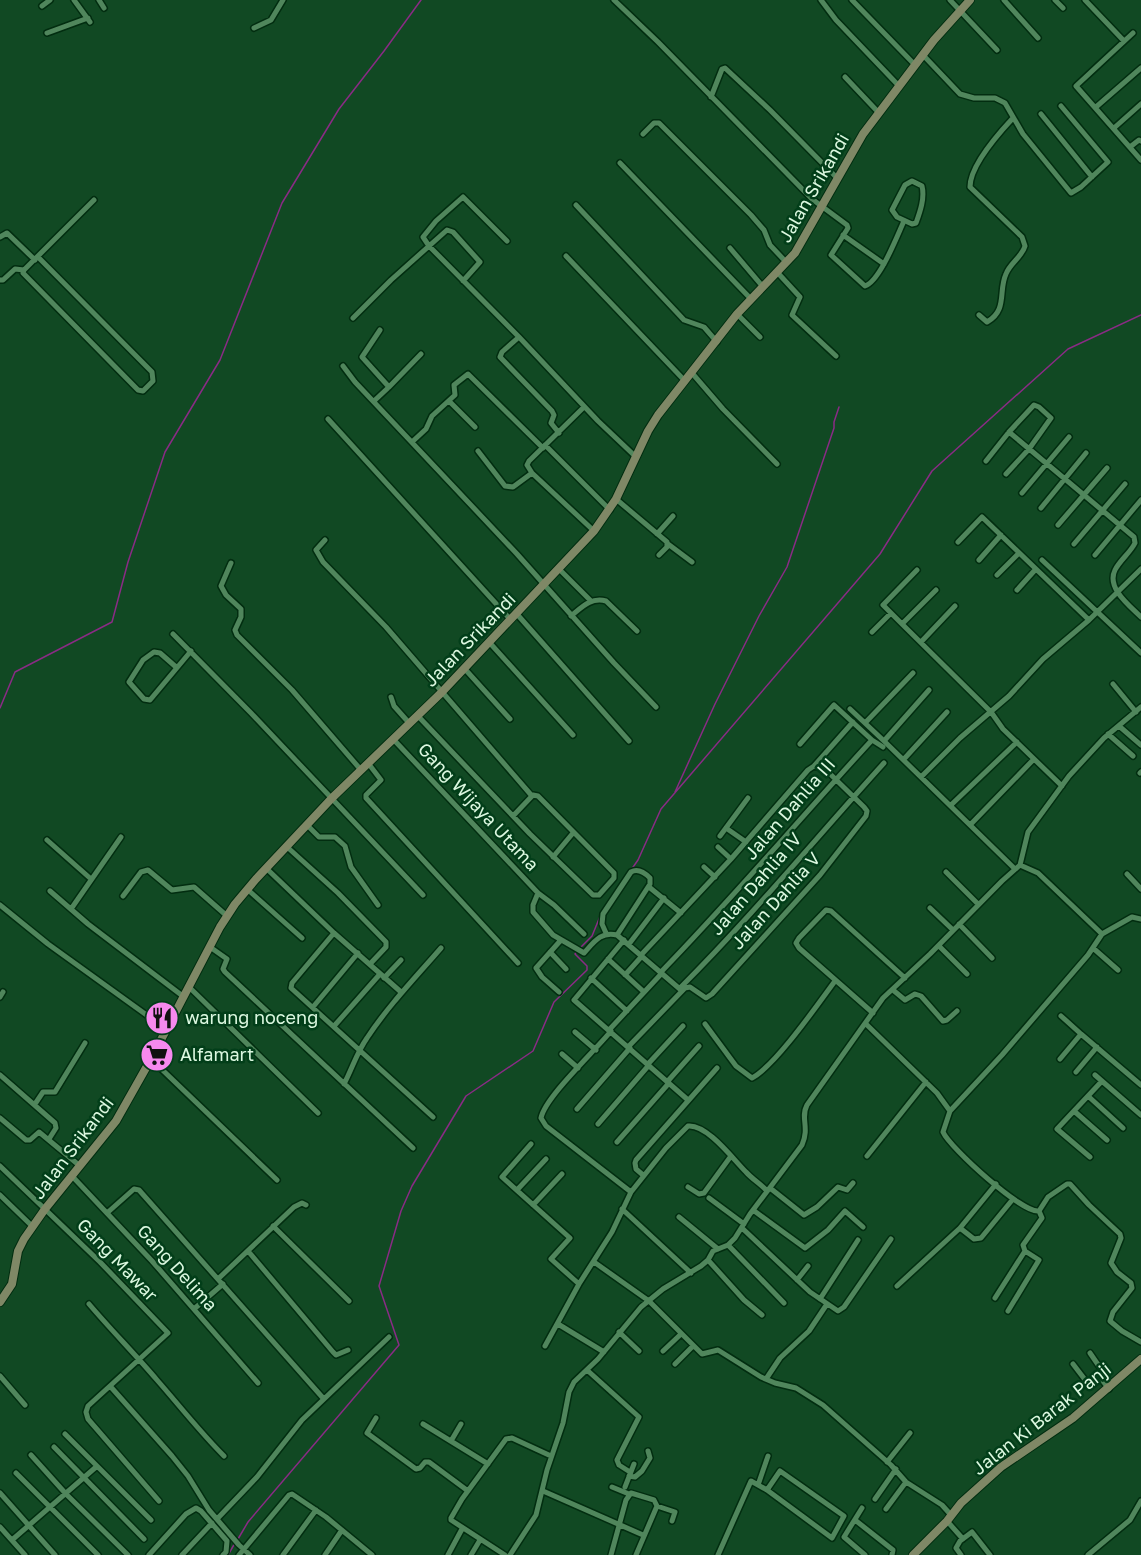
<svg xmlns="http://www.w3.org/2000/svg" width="1141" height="1555" viewBox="0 0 1141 1555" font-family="'Golos Text',sans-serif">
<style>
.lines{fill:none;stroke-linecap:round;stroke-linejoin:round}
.stream{stroke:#8a2b85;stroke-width:1.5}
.street-casing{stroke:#022d10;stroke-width:8}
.secondary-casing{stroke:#022d10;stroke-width:10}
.street{stroke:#50865c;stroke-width:5}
.secondary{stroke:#7f8866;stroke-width:8}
.labels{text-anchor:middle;stroke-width:5;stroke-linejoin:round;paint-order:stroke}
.street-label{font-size:18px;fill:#dcf8e0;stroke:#023e19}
.poi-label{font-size:18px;fill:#dcf8e0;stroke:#023e19;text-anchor:start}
</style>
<rect width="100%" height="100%" fill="#114923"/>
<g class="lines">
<path class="stream" d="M 0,708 L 15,672 L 112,622 L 128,562 L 165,452 L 220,360 L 282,203 L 339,109 L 384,51 L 421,0
M 675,792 L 715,704 L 759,616 L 787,567 L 834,428 L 834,422 L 839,407
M 631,870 L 638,860 L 661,809 L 880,554 L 932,471 L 1068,349 L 1141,315
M 580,948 L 592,936 L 601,914
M 238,1539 L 248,1522 L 399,1345 L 379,1286 L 401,1211 L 412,1186 L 466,1096 L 533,1051 L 554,1002 L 587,970 L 587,966 L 575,954 L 577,951
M 228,1555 L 235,1543"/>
<g class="street-casing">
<path id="street" d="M 74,0 L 90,22
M 99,0 L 104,8
M 614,0 L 658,42 L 812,199 L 847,225 L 848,228 L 831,255 L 865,286 C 880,281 897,236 904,221
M 821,0 L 836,20 L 899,86
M 852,0 L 915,65
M 950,0 L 997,50
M 1004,0 L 1038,38
M 1055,0 L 1063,8
M 1085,0 L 1124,41
M 42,6 L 50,0
M 254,28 L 271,20 L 283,0
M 47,33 L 88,18
M 1133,33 L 1076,86 L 1141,160
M 923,55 L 960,94 L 974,98 L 995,98 L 1005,103 L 1023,134 L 1071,193 L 1081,187 L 1108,162 L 1061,106
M 845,77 L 879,113
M 711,97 L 722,69 L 725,68 L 770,110 L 838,179
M 1096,107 L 1141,68
M 1041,114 L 1092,177
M 1114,128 L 1141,104
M 643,134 L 654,123 L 659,123 L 751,215 L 764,230 L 770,245 L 786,262
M 1130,147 L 1139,140 L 1141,141
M 620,163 L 751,299
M 912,181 L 922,186 C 925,198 920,212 916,223 L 912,224 L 897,217 L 892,210 L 905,185 Z
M 576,205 L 684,320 L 704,327 L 717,342
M 843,235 L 884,264
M 0,237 L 7,233 L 35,260
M 507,241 L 463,197 L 436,221 L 423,237 L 429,246 L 519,337
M 730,248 L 763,287
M 566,256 L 685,381
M 38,257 L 152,372 L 153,381 L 143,391 L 138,390 L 23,273 L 24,270 L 94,200
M 777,272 L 800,297 L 792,315 L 836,356
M 0,280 L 3,280 L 15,269 L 24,270
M 737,314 L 760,337
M 979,315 L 987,322 C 1008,310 998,291 1006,274 C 1010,263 1022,257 1025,246 L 1022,237 L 970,187 C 970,166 999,133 1013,118
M 353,318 L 391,280 L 447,230 L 453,232 L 480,262 L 463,281
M 343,366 L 355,382 L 517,554 L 614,663 L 656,707
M 692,373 L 723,409 L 777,464
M 389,387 L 421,354
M 374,401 L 389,387 L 362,357 L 380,330
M 449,401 L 475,427
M 328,419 L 510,619
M 559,433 L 551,423 L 554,415 L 552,411 L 500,357 L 502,352 L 519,337 L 598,421 L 636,457
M 412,442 L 426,429 L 432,416 L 455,395 L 454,385 L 468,374 L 543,448
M 545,445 L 610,510
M 478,451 L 505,486 L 513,487 L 532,473 L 594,531
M 986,461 L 1009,432 L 1134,537 L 1135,543 C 1130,553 1120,560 1115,570 C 1106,588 1130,606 1141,617
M 532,473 L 527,465 L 529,461 L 584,407
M 1006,474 L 1029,449 L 1051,418 L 1039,407 L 1034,405 L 1009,432
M 1022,493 L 1069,437
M 616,499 L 667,542 L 667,547 L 659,555
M 1041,508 L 1086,453
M 1058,525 L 1107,468
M 657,534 L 673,516
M 325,540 L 316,550 L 323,562 L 386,627 L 532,796
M 958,542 L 982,517 L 1089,620
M 668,544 L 692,562
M 1074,544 L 1125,484
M 1095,555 L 1141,500
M 979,560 L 1001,535
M 1042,560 L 1141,653
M 231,563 L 221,586 L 226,595 L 241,609 L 241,617 L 235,630 L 237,635 L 292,690 L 361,770
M 559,569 L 591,601
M 997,575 L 1019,553
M 936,590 L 902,624 L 991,712 L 1003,729 L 1062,786
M 1017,590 L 1035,570
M 516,613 L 629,741
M 571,616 C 582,607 591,597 606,601 L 637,631
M 902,624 L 883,605 L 917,570
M 872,632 L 891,613
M 173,634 L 251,713 L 423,895
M 489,642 L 573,735
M 921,642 L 955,606
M 176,667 L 160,653 L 154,652 L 143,660 L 129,682 L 144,699 L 150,700 L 191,651
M 464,668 L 510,719
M 1113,684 L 1136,712
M 929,690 L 884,741 L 1015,869
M 391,697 L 394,706 L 410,724
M 850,709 L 884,741
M 417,715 L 530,834 L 593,895 L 599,895 L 614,878 L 614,873 L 612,871 L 538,796 L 533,795 L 513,816
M 865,723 L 913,673
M 1119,726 L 1141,745
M 1108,734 L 1133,756
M 394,740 L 538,893 L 533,905 L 533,912 L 553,935 L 584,953 C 594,942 601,931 617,935 L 681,990
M 872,740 L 883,747
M 904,759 L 947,712
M 368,763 L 381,780 L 366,795 L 366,798 L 518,963
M 814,766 L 853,722
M 1140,773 L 1141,772
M 921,777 L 960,738 L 1009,696 L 1043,659 L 1089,620 L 1141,569
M 951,805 L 1017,742
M 971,824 L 1034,759
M 307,825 L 319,837 L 335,837 L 345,846 L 351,867 L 378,905
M 726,828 L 746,842
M 720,836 L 748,798
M 47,840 L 91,879
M 286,846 L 338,893 L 386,942 L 386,947 L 370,964
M 718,847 L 731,859
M 553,857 L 573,833
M 1020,865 L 1038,873 L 1102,934
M 704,867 L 715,877
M 266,868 L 334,933 L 401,992
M 946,872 L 978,904
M 1127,874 L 1141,889
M 649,887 L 681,913
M 247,889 L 302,938
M 50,891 L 88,924 L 184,997
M 538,893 L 554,905 L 584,934
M 123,896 L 141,872 L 148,870 L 172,890 L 194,887 L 227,916
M 0,905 L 48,944 L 166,1029
M 930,908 L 953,930
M 71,909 L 121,837
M 1141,919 L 1132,917 L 1102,934 L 1088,955 L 1002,1055 L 950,1111 L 943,1132 C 950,1148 1023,1214 1039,1211 L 1048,1197 L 1067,1184 L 1070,1184 L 1089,1205 L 1120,1234 L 1121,1238 L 1111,1263 L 1117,1272 L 1131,1283 L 1132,1288 L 1113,1312 L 1110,1321 L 1122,1331 L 1141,1342
M 959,924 L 992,958
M 334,933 L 292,983 L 291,988 L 433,1117
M 606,933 L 602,924 L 603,914 L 631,872 C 638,868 645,873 650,878 L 650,884 L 617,935
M 624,940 L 574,1000 L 688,1100
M 629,944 L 664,898
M 939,946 L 967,974
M 210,947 L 227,959 L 223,969 L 225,972 L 413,1148
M 1093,948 L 1118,970
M 550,952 L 566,969
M 608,959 L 644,992
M 661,972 C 734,897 801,817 872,740 L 834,705 L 800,744
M 625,975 L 642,956
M 384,978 L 401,960
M 591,978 L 627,1011
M 189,987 L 318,1113
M 681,987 C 752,916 816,838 884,763
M 893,990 L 905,1000 L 915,994 L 921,996 L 943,1021 L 947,1020 L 957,1011
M 559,992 L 542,977 L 536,968 L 561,940
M 0,997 L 3,992
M 313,1007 L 358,953
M 873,1013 L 799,948 L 796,943 L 799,938 L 826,910 L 831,911 L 905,978
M 1061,1016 L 1081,1034
M 705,1024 L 736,1066 L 752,1078 C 775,1066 818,1004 835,981
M 866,1024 L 937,1093 L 950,1111
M 335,1025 L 380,974
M 609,1030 L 662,973
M 611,1031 C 595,1051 545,1097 541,1118 L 546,1126 L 631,1192
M 575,1032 L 596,1050
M 628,1047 L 685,988 L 690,987 L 706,998 L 712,994 L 820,875 L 866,816 L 867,811 L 864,807 L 824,768 L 814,766 L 808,770 L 731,859 L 641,955
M 562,1054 L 578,1068
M 151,1059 L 277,1180
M 1060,1059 L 1081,1034 L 1141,1085
M 648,1064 L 683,1026
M 1076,1072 L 1097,1047
M 0,1075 L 55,1123 L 56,1128 L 49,1139
M 1095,1075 L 1141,1115
M 667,1082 L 699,1046
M 344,1084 C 352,1069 357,1052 367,1038 C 388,1006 415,978 441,948
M 1088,1096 L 1123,1128
M 35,1104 L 43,1092 L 55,1092 L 85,1043
M 577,1109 L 630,1048
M 1074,1111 L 1107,1140
M 0,1118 L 26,1140 L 30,1140 L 39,1132 L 80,1166
M 598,1124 L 649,1065
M 617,1142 L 669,1083
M 531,1144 L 502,1177 L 570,1238 L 551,1259 L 579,1284
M 867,1156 L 926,1082
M 1090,1157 L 1057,1129 L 1102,1081
M 0,1166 L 100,1262 L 168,1333 L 88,1406 L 86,1412 L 88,1419 L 159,1501
M 643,1175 L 636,1169 L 635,1163 L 636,1160 L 717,1068
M 72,1176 L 152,1261 L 258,1383
M 688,1187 L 699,1194 L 704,1193 L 731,1156
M 770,1188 L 804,1215 L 817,1207 L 838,1187 L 847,1190 L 853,1183
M 517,1190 L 546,1159
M 0,1195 L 33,1227
M 709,1198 L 744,1224
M 533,1205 L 562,1174
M 622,1209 L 691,1273
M 753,1210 L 805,1248 L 828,1230 L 845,1211 L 863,1227
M 107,1213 L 134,1189 L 139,1190 L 323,1398
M 679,1217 L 718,1249
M 273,1226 L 349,1301
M 742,1228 L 810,1292 L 838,1311 L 844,1307 L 891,1239
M 960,1228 L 974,1239 L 981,1238 L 1013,1199
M 728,1245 L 784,1303
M 248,1251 L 333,1352 L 336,1355 L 348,1350
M 708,1260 L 744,1300 L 762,1315
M 594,1262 L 649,1301 L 702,1354 L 718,1350 L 761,1377 L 775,1383 L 796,1388 L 823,1405 L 891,1465 L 906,1482 L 942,1505 L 951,1515
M 218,1279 L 294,1207 L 302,1203 L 306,1205
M 797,1280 L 808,1266
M 897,1286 L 960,1228 L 996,1184
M 995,1298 L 1025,1251
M 820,1299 L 858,1240
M 89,1304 C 111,1330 135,1354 157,1380 C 179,1405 200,1432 224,1456
M 194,1309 L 223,1284
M 1008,1311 L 1039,1260 L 1025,1251 L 1023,1245 L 1042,1218 L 1039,1211
M 558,1324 L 604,1352
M 619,1332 L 639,1351
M 545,1346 L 579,1284 L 612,1232 L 631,1192 L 666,1148 L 688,1126 C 707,1124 733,1159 746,1172 C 752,1179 761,1184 767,1191
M 663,1351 L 681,1334
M 675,1364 L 693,1346
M 1073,1364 L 1086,1381 L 1089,1382 C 1095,1381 1101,1376 1101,1369 L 1090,1353
M 587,1370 L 639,1417 L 617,1460 L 619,1465 L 630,1472
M 0,1376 L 25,1405
M 1099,1376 L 1109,1389
M 766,1379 L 780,1358 L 809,1331 L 827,1304
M 110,1386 L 172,1456 L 188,1476 L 209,1510 L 239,1545 L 250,1555
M 376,1418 L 367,1433 L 416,1469 L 420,1468 L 425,1462 L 429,1462 L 468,1491
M 423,1424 L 488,1464
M 65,1434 L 151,1520
M 451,1441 L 461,1424
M 54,1447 L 144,1539
M 31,1455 L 66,1494 L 128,1555
M 887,1462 L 910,1433
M 16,1473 L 98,1555
M 629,1476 L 635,1477 L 642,1471 L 650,1458 L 648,1451
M 758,1485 L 768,1456
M 612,1487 L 629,1494
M 625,1487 L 634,1464
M 543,1491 L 643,1535
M 0,1493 L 55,1555
M 875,1499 L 896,1469
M 657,1506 L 675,1512 L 672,1521
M 862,1508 L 844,1537 L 865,1555
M 886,1509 L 906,1482
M 217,1519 L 257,1477 L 302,1420 L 389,1337
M 855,1520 L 893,1550 L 892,1555
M 947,1521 L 963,1539
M 0,1527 L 25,1555
M 12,1540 L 96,1467
M 149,1555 L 186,1514 L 196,1508 L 201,1511 L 227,1541 L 226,1552 L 223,1555
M 182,1555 L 212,1523
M 239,1555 L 289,1495 L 292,1494 L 326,1517 L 372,1555
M 283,1555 L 316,1510
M 325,1555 L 342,1530
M 448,1555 L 462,1529
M 471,1555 L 480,1540
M 505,1555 L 451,1520 L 451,1518 L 462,1499 L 506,1439 L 512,1438 L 551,1456
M 510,1555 L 536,1515 L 547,1470 L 563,1423 L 569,1392 L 574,1382 L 598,1359 L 641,1307 L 663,1289 L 701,1266 L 708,1260 L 713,1251 L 728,1245 L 735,1238 L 750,1214 L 802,1145 C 810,1127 800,1118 807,1105 L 883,998 L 930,954 L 1002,881 L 1020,865 L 1028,832 L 1069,776 L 1104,738 L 1141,707
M 611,1555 L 626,1500 L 631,1493 L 654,1500 L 657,1506 L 636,1555
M 718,1555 L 751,1481 L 767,1490 L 832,1538 L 844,1516 L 780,1471 L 767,1490
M 961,1555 L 956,1548 L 960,1541 L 972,1532 L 990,1555
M 1088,1555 L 1130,1520 L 1141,1501"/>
</g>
<g class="secondary-casing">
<path id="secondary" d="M 0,1302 L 12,1284 L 18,1251 L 24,1239 L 45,1209 L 116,1121 L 151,1059 L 220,927 L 235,904 L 256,879 L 332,798 L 441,693 L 594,531 L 616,499 L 648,431 L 658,415 L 737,314 L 795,253 L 863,134 L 934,40 L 970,0
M 913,1555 L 947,1521 L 961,1503 L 1001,1467 L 1073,1418 L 1141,1359"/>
</g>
<use href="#street" class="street"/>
<use href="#secondary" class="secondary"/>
</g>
<defs>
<g id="restaurant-disc" transform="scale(1.725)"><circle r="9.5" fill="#f689ee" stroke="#023e19"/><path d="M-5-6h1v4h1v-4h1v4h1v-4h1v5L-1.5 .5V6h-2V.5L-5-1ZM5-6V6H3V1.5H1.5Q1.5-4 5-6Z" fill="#111"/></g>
<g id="supermarket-disc" transform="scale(1.725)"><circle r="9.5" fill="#f689ee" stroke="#023e19"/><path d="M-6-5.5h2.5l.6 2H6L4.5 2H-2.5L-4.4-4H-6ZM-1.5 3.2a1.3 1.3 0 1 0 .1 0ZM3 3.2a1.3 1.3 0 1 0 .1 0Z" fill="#111"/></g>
</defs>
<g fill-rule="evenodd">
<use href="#restaurant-disc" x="162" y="1018"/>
<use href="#supermarket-disc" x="157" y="1055"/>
</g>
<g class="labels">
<g class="street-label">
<text transform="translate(814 188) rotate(-60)" y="6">Jalan Srikandi</text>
<text transform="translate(470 640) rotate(-46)" y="6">Jalan Srikandi</text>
<text transform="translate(478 807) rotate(47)" y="6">Gang Wijaya Utama</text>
<text transform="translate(790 809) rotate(-49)" y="6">Jalan Dahlia III</text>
<text transform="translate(756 884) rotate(-49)" y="6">Jalan Dahlia IV</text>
<text transform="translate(776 901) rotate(-48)" y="6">Jalan Dahlia V</text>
<text transform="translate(73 1148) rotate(-53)" y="6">Jalan Srikandi</text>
<text transform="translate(117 1260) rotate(46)" y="6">Gang Mawar</text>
<text transform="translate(177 1268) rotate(48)" y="6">Gang Delima</text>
<text transform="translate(1042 1419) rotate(-38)" y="6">Jalan Ki Barak Panji</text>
</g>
<g class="poi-label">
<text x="185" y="1024">warung noceng</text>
<text x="180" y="1061">Alfamart</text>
</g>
</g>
</svg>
